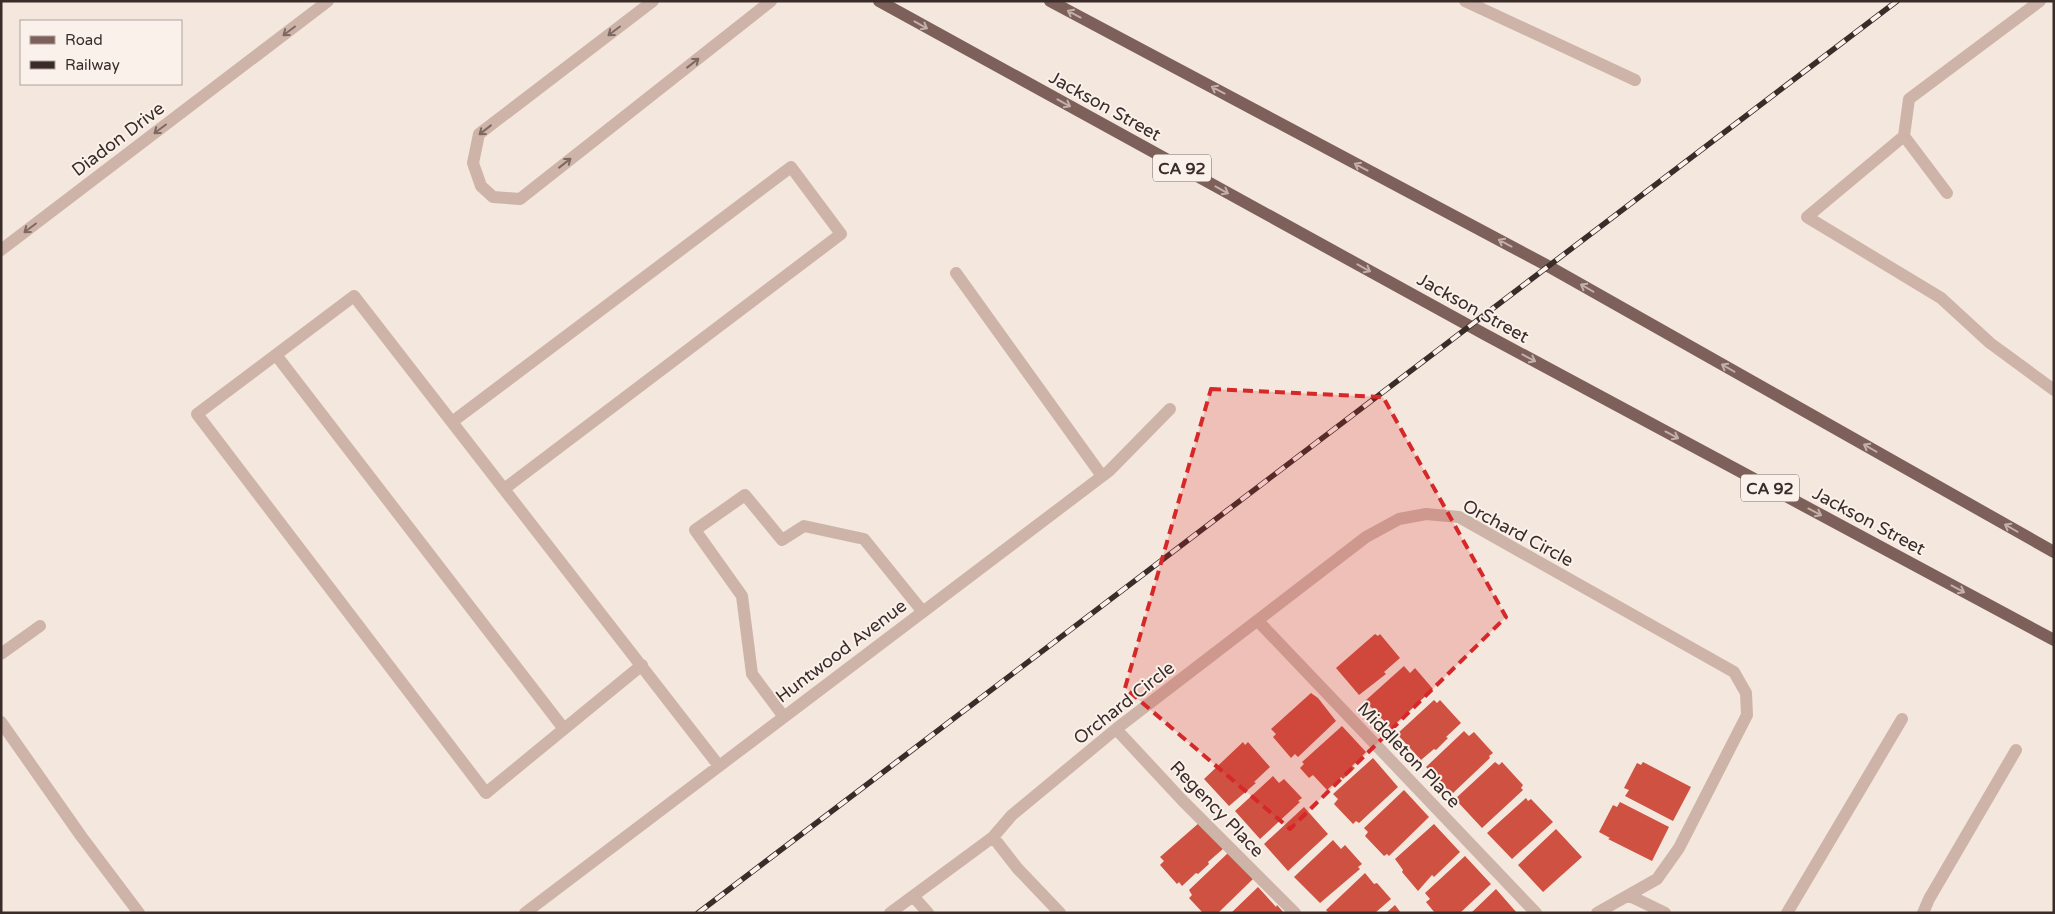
<svg xmlns="http://www.w3.org/2000/svg" width="2055" height="914" font-family="'Varela Round',sans-serif">
<style>
.building{fill:#cf5141}
.lines{fill:none;stroke-linecap:round;stroke-linejoin:round}
.minor{stroke:#ceb4a8;stroke-width:12}
.major{stroke:#7d6059;stroke-width:12}
.rail-casing{stroke:#3a2c29;stroke-width:5.5}
.rail{stroke:#fbf1eb;stroke-width:4;stroke-dasharray:11;stroke-linecap:butt}
.oneway{stroke:#c2b0a9}
.oneway2{stroke:#7d6962}
.marked{fill:#d62828;fill-opacity:0.2;stroke:#d62828;stroke-width:4;stroke-dasharray:10 6;stroke-linejoin:round}
.labels{text-anchor:middle;stroke-width:4;stroke-linejoin:round;paint-order:stroke}
.shield{fill:#fbf1eb;stroke:#746763;stroke-width:1}
.shield-label{font-size:16px;font-weight:bold;fill:#3a2c29}
.street-label{font-size:18px;fill:#3a2c29;stroke:#fbf1eb}
</style>
<rect width="100%" height="100%" fill="#f4e7dd"/>
<path class="building" d="M1375,634L1378,636L1380,634L1400,658L1384,672L1386,674L1359,695L1336,668Z
M1404,666L1410,673L1415,668L1433,689L1391,728L1365,701Z
M1311,693L1318,698L1336,721L1298,757L1295,754L1291,758L1273,737L1276,734L1271,729Z
M1434,700L1437,703L1440,700L1461,723L1446,737L1448,738L1436,750L1434,749L1421,760L1397,734Z
M1342,726L1366,752L1352,766L1355,768L1343,779L1341,777L1327,790L1313,775L1309,778L1300,768L1304,764L1302,762Z
M1464,731L1469,736L1474,732L1493,753L1489,756L1490,758L1452,794L1426,767Z
M1243,742L1245,745L1248,742L1270,767L1254,782L1256,783L1229,806L1204,779Z
M1373,758L1398,787L1359,823L1356,821L1353,824L1334,804L1338,799L1333,794Z
M1495,762L1499,765L1502,762L1523,785L1521,788L1523,790L1482,828L1455,799Z
M1643,762L1691,787L1673,821L1625,796L1629,790L1624,788L1637,763L1641,765Z
M1273,776L1279,783L1284,779L1302,798L1298,801L1300,802L1260,839L1235,811Z
M1404,790L1429,817L1389,856L1387,854L1384,856L1365,836L1368,832L1364,828Z
M1526,798L1528,801L1531,799L1553,822L1512,859L1487,833Z
M1620,802L1669,827L1652,861L1608,839L1610,838L1599,832L1613,805L1617,807Z
M1304,807L1328,834L1288,871L1264,844Z
M1199,823L1224,848L1208,862L1209,864L1198,874L1196,873L1182,886L1179,882L1177,884L1160,865L1164,861L1160,857Z
M1434,824L1460,852L1434,877L1432,875L1418,891L1402,872L1403,870L1395,859Z
M1556,829L1582,857L1543,892L1518,865Z
M1333,840L1341,849L1345,845L1362,864L1358,867L1360,869L1320,903L1294,877Z
M1228,853L1253,879L1218,913H1203L1189,898L1192,895L1189,890Z
M1465,856L1491,884L1460,913H1435L1426,902L1430,899L1425,893Z
M1365,873L1374,884L1377,883L1391,899L1375,913H1329L1326,910Z
M1258,887L1276,907L1277,905L1284,913H1231Z
M1496,889L1517,913H1471Z
M1395,905L1401,913H1386Z"/>
<g class="lines">
<path class="minor" d="M653,1L479,134L473,163L481,186L493,197L520,199L771,1
M1465,1L1635,80
M1904,136L1909,99L2040,1
M1947,193L1904,136L1807,217L1941,298L1990,343L2054,390
M1,250L328,1
M956,273L1102,476
M276,355L564,729
M452,422L791,167L841,234L504,489
M1258,621L1536,913
M1,654L40,626
M642,665L486,793L197,414L354,296L719,766
M784,717L752,674L742,596L695,530L745,495L782,540L804,526L864,539L923,612
M1,722L81,836L139,913
M1116,729L1182,800L1295,913
M993,837L1018,869L1060,913
M913,896L928,913
M1630,896L1665,913
M525,913L1109,471L1170,409
M890,913L993,837L1012,815L1116,729L1366,537L1399,519L1426,514L1459,517L1734,672L1746,693L1747,715L1679,848L1657,879L1597,913
M1787,913L1902,719
M1923,913L1929,899L2016,750"/>
<path class="major" d="M879,1L1486,335L2054,640
M1050,1L1548,266L2054,552"/>
<g class="rail-casing">
<path id="rail" d="M698,913L1897,1"/>
</g>
<use href="#rail" class="rail"/>
</g>
<defs><path id="oneway-shaft" d="M-6 0H5M1.5-3L5.5 0L1.5 3" fill="none" stroke-width="1.6" stroke-linecap="round" stroke-linejoin="round" transform="scale(1.25)"/></defs>
<g class="oneway">
<use href="#oneway-shaft" transform="translate(1074 14) rotate(-152)"/>
<use href="#oneway-shaft" transform="translate(921 25) rotate(29)"/>
<use href="#oneway-shaft" transform="translate(1218 90) rotate(-152)"/>
<use href="#oneway-shaft" transform="translate(1064 103) rotate(29)"/>
<use href="#oneway-shaft" transform="translate(1361 167) rotate(-152)"/>
<use href="#oneway-shaft" transform="translate(1222 190) rotate(29)"/>
<use href="#oneway-shaft" transform="translate(1505 243) rotate(-152)"/>
<use href="#oneway-shaft" transform="translate(1364 268) rotate(29)"/>
<use href="#oneway-shaft" transform="translate(1587 288) rotate(-150)"/>
<use href="#oneway-shaft" transform="translate(1529 358) rotate(28)"/>
<use href="#oneway-shaft" transform="translate(1728 368) rotate(-150)"/>
<use href="#oneway-shaft" transform="translate(1672 435) rotate(28)"/>
<use href="#oneway-shaft" transform="translate(1870 448) rotate(-150)"/>
<use href="#oneway-shaft" transform="translate(1815 512) rotate(28)"/>
<use href="#oneway-shaft" transform="translate(2011 528) rotate(-150)"/>
<use href="#oneway-shaft" transform="translate(1958 589) rotate(28)"/>
</g>
<g class="oneway2">
<use href="#oneway-shaft" transform="translate(289 31) rotate(143)"/>
<use href="#oneway-shaft" transform="translate(614 31) rotate(143)"/>
<use href="#oneway-shaft" transform="translate(693 63) rotate(-38)"/>
<use href="#oneway-shaft" transform="translate(160 129) rotate(143)"/>
<use href="#oneway-shaft" transform="translate(485 130) rotate(142)"/>
<use href="#oneway-shaft" transform="translate(565 163) rotate(-38)"/>
<use href="#oneway-shaft" transform="translate(30 228) rotate(143)"/>
</g>
<path class="marked" d="M1211,389L1383,397L1506,617L1290,829L1125,688Z"/>
<g class="labels">
<g class="shield">
<rect x="1153" y="154.5" width="58" height="27" rx="4"/>
<rect x="1741" y="474.5" width="58" height="27" rx="4"/>
</g>
<g class="shield-label">
<text x="1182" y="174">CA 92</text>
<text x="1770" y="494">CA 92</text>
</g>
<g class="street-label">
<text transform="translate(1105 106) rotate(29)" y="6">Jackson Street</text>
<text transform="translate(118 139) rotate(-37)" y="6">Diadon Drive</text>
<text transform="translate(1473 308) rotate(29)" y="6">Jackson Street</text>
<text transform="translate(1869 521) rotate(28)" y="6">Jackson Street</text>
<text transform="translate(1518 533) rotate(28)" y="6">Orchard Circle</text>
<text transform="translate(841 651) rotate(-37)" y="6">Huntwood Avenue</text>
<text transform="translate(1124 703) rotate(-38)" y="6">Orchard Circle</text>
<text transform="translate(1409 755) rotate(46)" y="6">Middleton Place</text>
<text transform="translate(1217 809) rotate(46)" y="6">Regency Place</text>
</g>
</g>
<rect width="2055" height="914" fill="none" stroke="#3a2c29" stroke-width="5"/>
<rect x="20" y="20" width="162" height="65" fill="#fbf1eb" stroke="#aea29d"/>
<rect x="30" y="36" width="25" height="8" fill="#7d6059" stroke="#aea29d"/>
<text x="65" y="45" font-size="15" fill="#3a2c29">Road</text>
<rect x="30" y="61" width="25" height="8" fill="#3a2c29" stroke="#aea29d"/>
<text x="65" y="70" font-size="15" fill="#3a2c29">Railway</text>
</svg>
